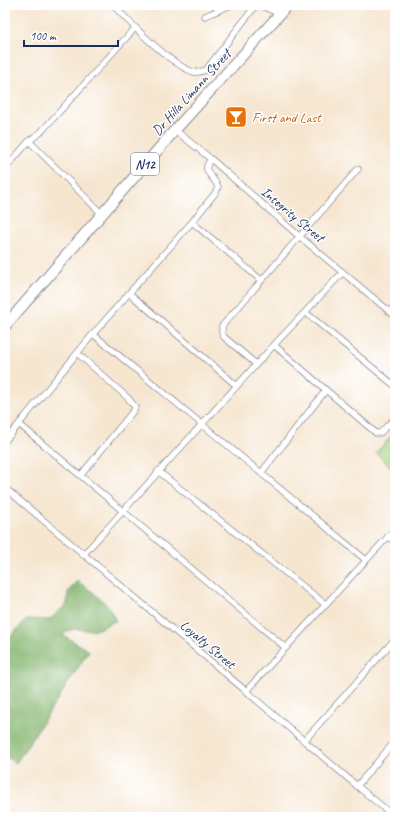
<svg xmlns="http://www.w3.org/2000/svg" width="400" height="822" font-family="Caveat,sans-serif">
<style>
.green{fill:#a8d582;stroke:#628270}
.forest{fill:#86b670;stroke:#507267}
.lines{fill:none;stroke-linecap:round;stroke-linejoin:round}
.street-casing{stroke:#888a97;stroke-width:7}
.highway-casing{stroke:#888a97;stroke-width:12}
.street{stroke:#fff;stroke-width:5.5}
.highway{stroke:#fff;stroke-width:10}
.labels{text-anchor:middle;stroke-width:3;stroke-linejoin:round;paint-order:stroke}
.shield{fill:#fff;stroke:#5f6d8e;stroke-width:1}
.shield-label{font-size:13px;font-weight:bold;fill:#1b2f5e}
.street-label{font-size:14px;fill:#1b2f5e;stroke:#fff}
.food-label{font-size:14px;fill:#c56008;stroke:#fff;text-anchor:start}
</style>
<rect width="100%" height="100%" fill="#fff"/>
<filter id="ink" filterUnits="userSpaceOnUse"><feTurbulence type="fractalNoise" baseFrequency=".025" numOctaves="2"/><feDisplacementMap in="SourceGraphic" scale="8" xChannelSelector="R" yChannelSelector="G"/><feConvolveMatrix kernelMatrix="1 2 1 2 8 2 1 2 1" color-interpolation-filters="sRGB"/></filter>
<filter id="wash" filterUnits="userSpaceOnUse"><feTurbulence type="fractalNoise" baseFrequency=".012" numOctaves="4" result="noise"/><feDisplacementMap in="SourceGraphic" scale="16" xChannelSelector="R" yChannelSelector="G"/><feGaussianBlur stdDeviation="0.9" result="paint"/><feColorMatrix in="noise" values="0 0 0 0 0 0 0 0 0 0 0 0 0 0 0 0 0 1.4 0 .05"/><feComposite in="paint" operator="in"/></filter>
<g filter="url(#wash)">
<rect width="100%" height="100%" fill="#f6e6d0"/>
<path class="green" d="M395,432V471L376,453Z"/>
<path class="forest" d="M77,581L94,593L108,606L116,621C109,623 100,630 92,630C81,631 72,625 63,635L89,651L16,763L5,756V642L27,619L49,620L67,604L68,592Z"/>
</g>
<g filter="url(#ink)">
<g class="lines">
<g class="street-casing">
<path id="street" d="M113,5C129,22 173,67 194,72C199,73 202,71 206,70L256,5
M260,5L280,14
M205,16L231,5
M175,130L211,159L299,236L395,316
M29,141L102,214
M5,169L29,141L41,132L135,28
M192,222L261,280
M129,293L237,386
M305,312L395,386
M93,334L366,560
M77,353L128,398L135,407L134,410L81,475
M256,364L224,337L222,333V326L358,169
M326,390L376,433H380L395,418
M19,424L286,648
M5,441L93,334L192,222L216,192L218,187C213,174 200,172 211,159
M158,471L325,604
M261,473L326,390L274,345
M5,488L246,691L357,786L395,817
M388,536L395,543
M83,555L274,345L343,272
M246,691L395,529
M304,741L395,639
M357,786L395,741"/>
</g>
<g class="highway-casing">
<path id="highway" d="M5,326L175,130L288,5"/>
</g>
<use href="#street" class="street"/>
<use href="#highway" class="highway"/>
</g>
</g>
<defs>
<g id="bar-square" transform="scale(1.15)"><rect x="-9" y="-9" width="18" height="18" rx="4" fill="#e8710a" stroke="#fff"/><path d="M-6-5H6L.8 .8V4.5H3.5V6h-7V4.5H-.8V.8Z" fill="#fff"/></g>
</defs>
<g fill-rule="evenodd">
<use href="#bar-square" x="236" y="117"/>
</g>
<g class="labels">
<rect class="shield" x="131" y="153" width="28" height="22" rx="3"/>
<g class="shield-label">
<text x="145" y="169">N12</text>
</g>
<g class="street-label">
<text transform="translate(191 92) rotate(-48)" y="5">Dr Hilla Limann Street</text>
<text transform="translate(293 214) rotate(40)" y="5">Integrity Street</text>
<text transform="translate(208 644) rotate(40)" y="5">Loyalty Street</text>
</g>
<g class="food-label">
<text x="252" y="122">First and Last</text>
</g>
</g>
<rect width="400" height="822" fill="none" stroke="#fff" stroke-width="20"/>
<path d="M24 40v6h94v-6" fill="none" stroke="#1b2f5e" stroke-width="2"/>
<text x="30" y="40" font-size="12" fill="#1b2f5e" stroke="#ffffff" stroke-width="3" paint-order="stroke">100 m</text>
</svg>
